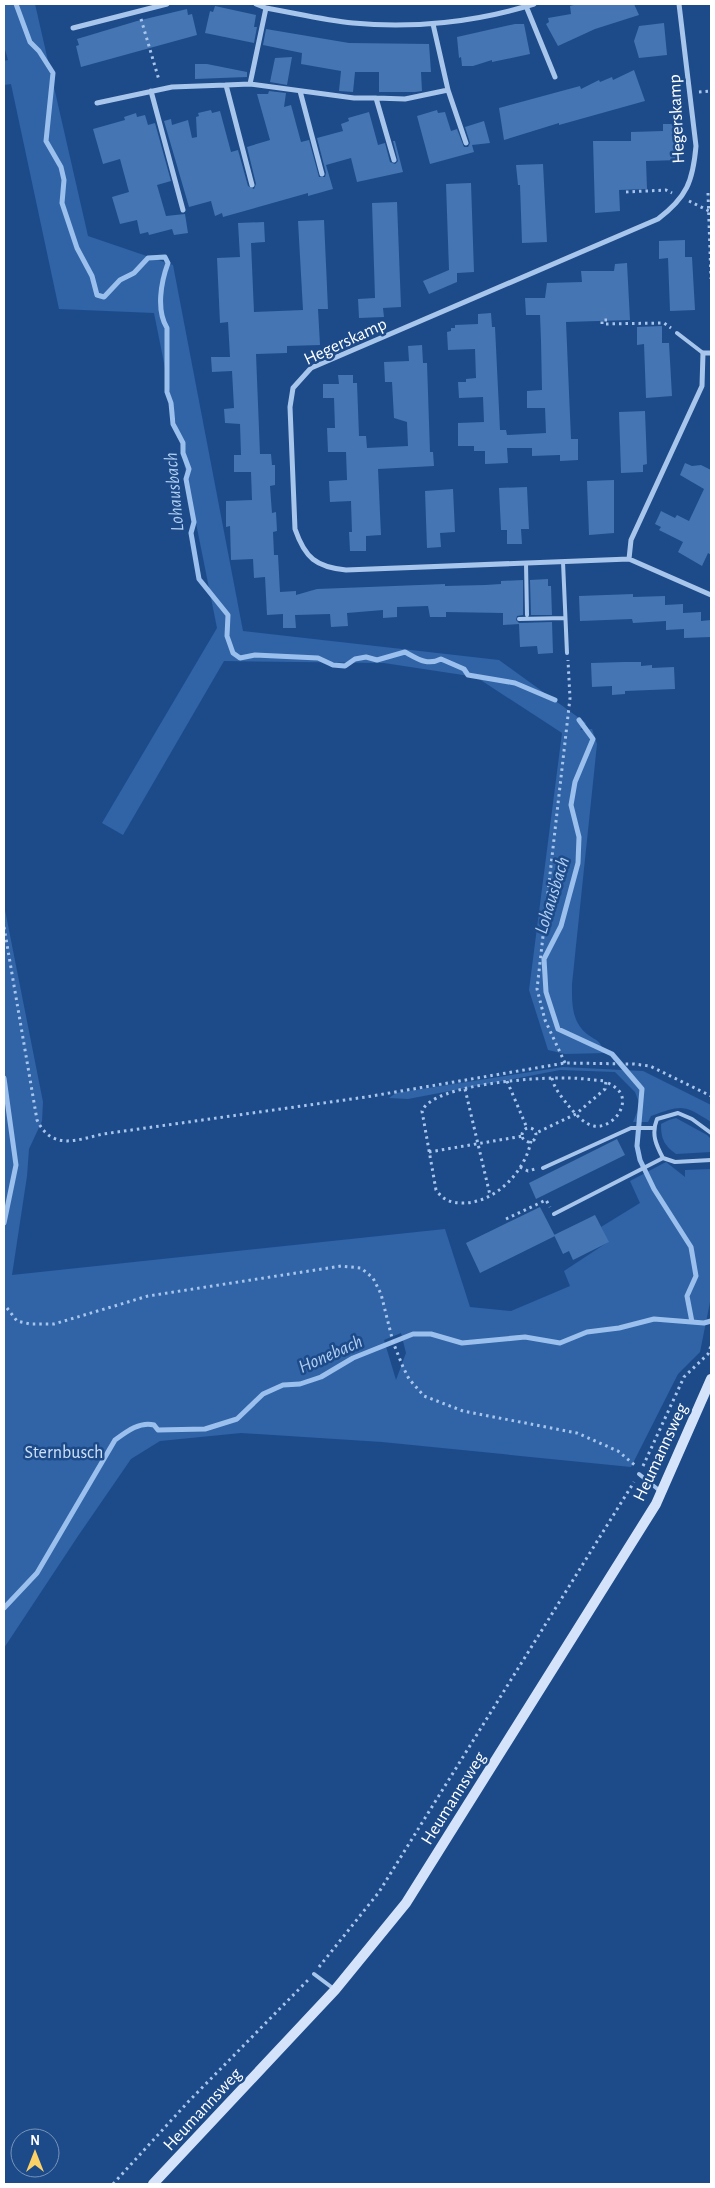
<svg xmlns="http://www.w3.org/2000/svg" width="715" height="2188" font-family="'Alegreya Sans',sans-serif">
<style>
.green{fill:#3064a7;fill-rule:evenodd}
.lines{fill:none;stroke-linecap:round;stroke-linejoin:round}
.stream{stroke:#9bc0ee;stroke-width:5}
.building{fill:#4575b2}
.path{stroke:#a8c6ec;stroke-width:3;stroke-dasharray:2.5 4;stroke-linecap:butt}
.lane{stroke:#a8c6ec;stroke-width:4}
.street{stroke:#a8c6ec;stroke-width:5}
.secondary{stroke:#d4e3f9;stroke-width:10}
.labels{text-anchor:middle;stroke-width:5;stroke-linejoin:round;paint-order:stroke}
.street-label{font-size:18px;fill:#fff;stroke:#1d4b8a}
.park-label{font-size:18px;fill:#cde0f9;stroke:#1d4b8a}
.water-label{font-size:19px;font-style:italic;fill:#b3d0f3;stroke:#1d4b8a}
</style>
<rect width="100%" height="100%" fill="#1d4b8a"/>
<path class="green" d="M4,4H35L88,236L173,265L243,631L499,660L586,723L580,730L592,729L597,744L572,984C572,1002 571,1021 587,1034C599,1043 598,1038 605,1053L565,1054L548,1050L529,990L562,733L476,677L384,663L224,661L123,835L102,823L217,628L154,313L59,309L11,84L4,85V61L8,60L4,46Z
M4,905L43,1102L42,1121L29,1149L27,1176L12,1275L445,1229L470,1307L511,1311L570,1286L564,1271L608,1242L601,1227L640,1203L630,1181L666,1162L685,1177V1170L711,1169V1297L700,1352L678,1374L631,1467L382,1442L241,1433L160,1441L131,1459L78,1536L4,1648ZM401,1333L406,1353L396,1380L384,1340Z
M563,1067L643,1071L711,1105V1122C683,1104 682,1105 651,1116L648,1122H633L640,1105L635,1092L615,1072L560,1070L408,1099L389,1098L396,1093Z
M676,1118L707,1135L711,1139V1152L676,1154C664,1145 661,1139 661,1124L669,1120Z"/>
<g class="lines">
<path class="stream" d="M16,4L30,42L39,51L53,73L46,141L61,167L64,180L62,203L77,248L92,276L97,295L104,297L120,280L134,273L148,258L165,257L168,263C161,282 156,310 167,328V392L171,403L173,424L183,443V453L189,469L186,479L194,522L191,533L199,579L228,615L227,636L233,653L240,658L255,655L318,658L333,665L345,666L355,659L366,657L377,660L405,652C418,659 427,666 441,659L464,669L468,675L515,683L555,700
M579,720L593,739L575,782L571,805L579,837L578,863L561,926L544,959L546,992L558,1029L612,1054L642,1089L637,1146L640,1160L654,1189L691,1247L696,1276L687,1296L692,1322
M4,1078L16,1165L4,1223
M4,1608L37,1573L115,1440C126,1432 140,1421 154,1425L158,1430L205,1429L237,1419L263,1394L283,1385L300,1384L321,1377L353,1358L413,1334H431L462,1343L525,1337L560,1343L587,1332L619,1328L654,1319L704,1323L711,1321"/>
</g>
<path class="building" d="M577,4H634L639,15L595,29L558,46L546,24L549,22L548,18L571,14L570,6Z
M215,6L256,15L254,27H257L254,43L205,33L210,11L213,12Z
M187,9L188,15L192,14L197,35L81,67L76,46L79,45L77,39L137,21Z
M664,23L667,55L639,58L634,41L639,26Z
M515,24H524L530,54L492,62V60L473,66H462L461,57L459,58L457,37Z
M266,29L349,43L429,44L431,72H421L422,91L415,92H379V72H355L353,92L339,91L341,71L301,64L302,53L263,45Z
M292,57L287,85L270,82L275,58Z
M195,64H207L247,72V77L195,79Z
M634,70L645,101L559,125V123L504,140L499,108L580,86L581,89L599,80L600,82L612,77L613,80Z
M269,91L286,93L284,107L291,105L301,142L309,140L319,177H325L326,173L317,138L343,131L341,124L349,121L348,118L369,112L378,145L385,143L390,162L395,164L398,161L393,141H395L403,172L357,182L351,158L326,165L333,189L308,196V193L223,217L222,213L215,216L211,201L189,207L164,121L171,119L172,125L188,120L192,138L197,137L196,117L199,116L198,113L211,110L212,113L220,111L231,152L238,150L248,186L254,189L256,184L247,147L270,140L257,94H268Z
M437,110L438,113L445,112L451,131L457,129L464,147H468L470,143L465,127L484,121L490,143L472,145L474,152L430,164L417,116Z
M136,113L137,117L145,115L148,125L155,123L171,181L157,185L166,216L185,214L188,233L174,235L172,229L149,235L148,232L140,234L137,220L120,224L112,197L129,192L120,159L103,164L93,129L125,120L124,117Z
M663,124H677L679,160L646,161L647,189L619,190L620,211L595,213L593,141H631V132L663,131Z
M543,164L547,242L522,243L520,185H518L516,165Z
M471,183L474,272L457,273V282L429,294L423,281L449,270L446,184Z
M397,202L401,307L383,308L384,317L359,318L358,299L375,298L372,203Z
M324,220L328,309H318L320,345L287,346V353L256,354L260,454H271L272,465H275V485L270,486L271,500L272,513L276,512L277,531L273,532L274,555H278L280,592L296,591V595L317,589L445,584V586L485,585L501,584V581L523,580V615L517,616L516,620L519,623L552,622L553,653L538,654L537,646L520,647L519,624L503,625V613L446,612V617H430L428,606L397,607V617L383,618V610L347,613L348,626L331,627L330,614L295,615L296,628H283V614L267,615L265,577L254,578L253,559L231,560L230,526L226,527V501L252,500L251,472H234V455H241L240,424L225,423L224,409L234,408L232,371L212,372L211,357H230L228,322L220,323L217,258L240,257L238,223L264,222L265,242L251,243L254,312L303,310L298,221Z
M685,240V257H692L695,310L670,311L668,258L659,259V241Z
M627,263L630,320L566,322L571,439H578V460L560,461V455L532,456V448H507L508,463L485,464V451H474V446H458V423L484,422L483,397L459,398L458,382H466V379L476,378L475,349L448,350L447,332L451,331V328H455V325L478,324V314L491,313L492,327H495L500,430H506L507,435L546,433L545,408H527V391L542,390L541,341L540,315H526L525,298H545L547,283L582,282L581,271H614L615,264Z
M662,326V343H669L672,396L646,398L644,344L637,345V327Z
M422,345L423,363H427L430,452H433L434,466L378,469L381,535L366,536V551H350L349,532H352L351,501L330,502L329,481L347,480L346,452H328L327,428H335L334,398H323V384H339L338,375H353V383H357L359,436H366L367,448L408,446L407,422L394,418L392,382H385L384,362L409,361L408,346Z
M645,411L647,464L643,465V472L621,473L619,412Z
M685,463L692,466L701,465L711,470V555L708,553L702,566L678,552L683,542L659,530L661,527L655,524L661,511L675,518L677,515L689,521L704,489L680,475Z
M614,480V533L589,535L587,481Z
M527,487L529,529H521L522,544H507V530H501L499,488Z
M453,489L455,532L440,533L441,547L427,548L425,491Z
M548,579V586H551L552,615H531L530,580Z
M633,594V597L665,596V605L683,604V613L701,612V621L711,620V637L684,638V629L666,630V621L633,623L632,619L580,621L579,596Z
M624,662H641V666L652,665V668L674,667L675,689L625,691V694L612,695V686L592,687L591,663Z
M617,1139L625,1155L536,1199L529,1183Z
M540,1207L555,1236L480,1273L466,1243Z
M595,1215L609,1242L573,1260L569,1251L563,1254L554,1235Z"/>
<g class="lines">
<path class="path" d="M141,19L159,80
M699,92L711,91
M626,192L666,190L672,193
M708,193L711,279
M689,201L709,211
M607,320H602V324L664,323L671,328
M4,927L37,1120C52,1151 77,1140 103,1134L366,1097L565,1063L634,1064L650,1066L711,1096
M565,1063L545,1020L537,989L570,698L568,660
M552,1078C554,1088 561,1096 567,1104C574,1112 583,1124 594,1126C610,1129 628,1109 621,1094C618,1088 612,1085 606,1082
M507,1081L527,1128
M465,1089L490,1195
M522 1135a7 7 0 1 1 14 0a7 7 0 1 1-14 0Z
M531,1141C525,1172 495,1203 463,1203C451,1203 443,1200 436,1190L422,1111C433,1084 539,1077 567,1078C580,1078 593,1080 606,1081L605,1089L576,1114L536,1133
M429,1152L523,1136
M520,1167L528,1171L535,1169
M506,1219L546,1200L550,1207
M7,1308L17,1321L30,1324H54L148,1296L341,1266L361,1268L373,1278L381,1294L393,1342L403,1367L409,1379L424,1396L463,1411L577,1433L618,1451L637,1467
M643,1466L684,1377L708,1354L711,1346
M319,1967L379,1892L634,1482
M113,2184L188,2102L309,1979"/>
<path class="lane" d="M677,333L703,353
M563,562L567,653
M526,563L527,615
M519,619L565,618
M711,1133L692,1119L678,1113L657,1119C651,1134 656,1145 663,1158L675,1162L711,1160
M543,1168L631,1128H653
M554,1214L663,1158
M639,1474L660,1491
M314,1974L334,1989"/>
<path class="street" d="M256,4L266,8
M679,4L696,146C693,181 687,197 658,219L311,368L293,388L290,407L295,529C305,558 316,567 346,570L629,559L711,595
M526,6L555,77
M73,28L167,4
M250,84L266,8C295,13 324,20 353,23C412,29 477,22 534,4
M226,85L252,185
M448,90L466,143
M151,91L183,210
M300,91L322,174
M376,98L394,160
M97,103L172,87L226,85L250,84L354,98H376L405,99L448,90L433,24
M629,559L631,540L702,386L703,353H711"/>
<path class="secondary" d="M153,2184L335,1990L406,1903L656,1504L711,1379"/>
</g>
<g class="labels">
<g class="street-label">
<text transform="translate(676 119) rotate(-93)" y="6">Hegerskamp</text>
<text transform="translate(345 341) rotate(-25)" y="6">Hegerskamp</text>
<text transform="translate(660 1452) rotate(-65)" y="6">Heumannsweg</text>
<text transform="translate(453 1798) rotate(-58)" y="6">Heumannsweg</text>
<text transform="translate(202 2109) rotate(-47)" y="6">Heumannsweg</text>
</g>
<g class="park-label">
<text x="64" y="1458">Sternbusch</text>
</g>
<g class="water-label">
<text transform="translate(173 492) rotate(-95)" y="7">Lohausbach</text>
<text transform="translate(551 895) rotate(-73)" y="7">Lohausbach</text>
<text transform="translate(330 1353) rotate(-24)" y="7">Honebach</text>
</g>
</g>
<rect width="715" height="2188" fill="none" stroke="#ffffff" stroke-width="10"/>
<g transform="translate(35 2153)"><circle r="24" fill="#1d4b8a" stroke="#7793b9"/>
<path d="M0-4L9 19L0 12L-9 19Z" fill="#fcd266"/>
<text y="-8" font-size="14" font-weight="bold" text-anchor="middle" fill="#ffffff">N</text>
</g>
</svg>
